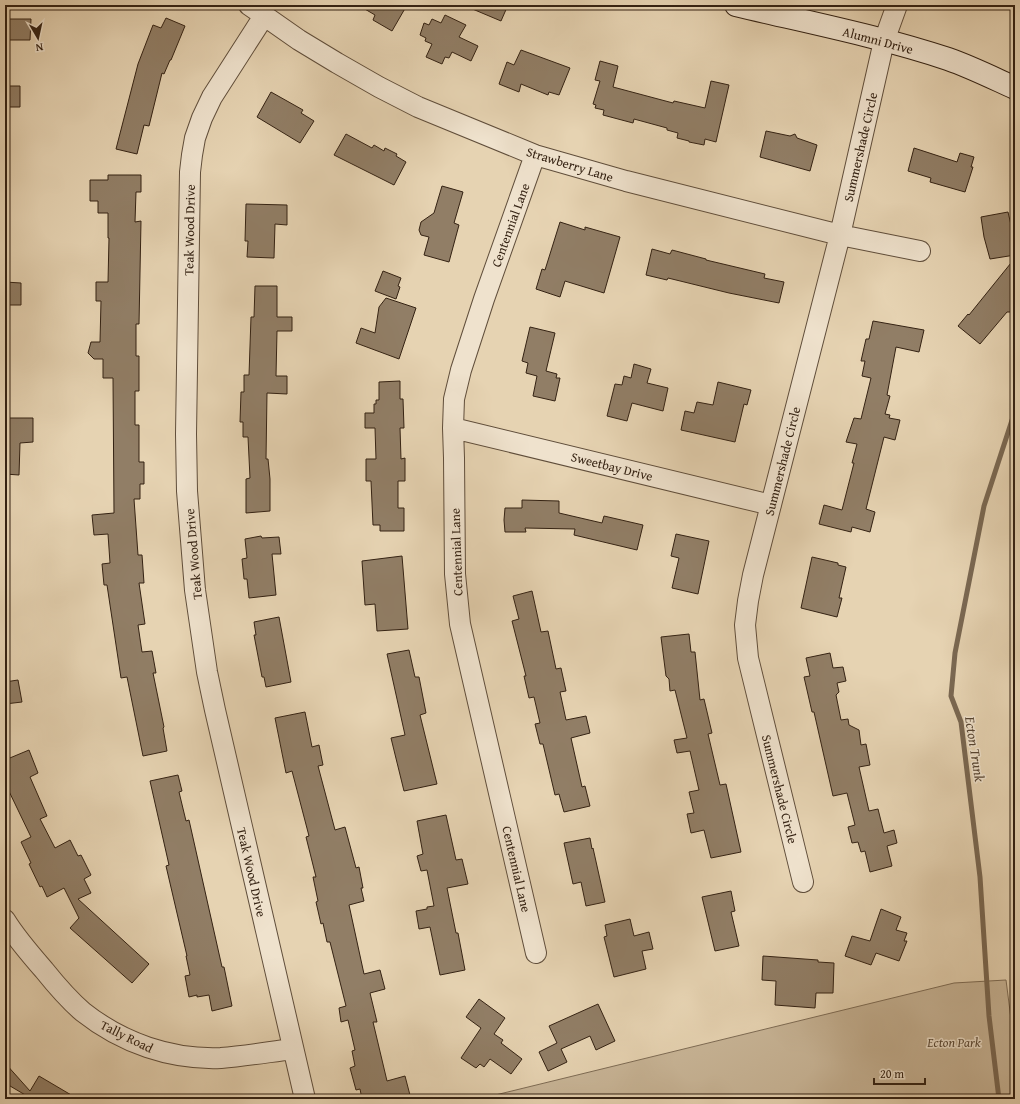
<svg xmlns="http://www.w3.org/2000/svg" width="1020" height="1104" font-family="'Gentium Book Plus',serif">
<style>
.green{fill:#c8b597;stroke:#7e6c55}
.lines{fill:none;stroke-linecap:round;stroke-linejoin:round}
.stream{stroke:#7a6852;stroke-width:5}
.building{fill:#917e66;stroke:#342213}
.minor-casing{stroke:#604e3b;stroke-width:22}
.secondary-casing{stroke:#342213;stroke-width:24}
.minor{stroke:#efe2cd;stroke-width:20}
.secondary{stroke:#efe2cd;stroke-width:22}
.labels{text-anchor:middle;stroke-width:3;stroke-linejoin:round;paint-order:stroke}
.street-label{font-size:13px;fill:#342213;stroke:#efe2cd}
.park-label{font-size:13px;font-style:italic;fill:#594734;stroke:#efe2cd}
.water-label{font-size:14px;font-style:italic;fill:#574532;stroke:#efe2cd}
</style>
<rect width="100%" height="100%" fill="#e6d3b2"/>
<filter id="stains"><feTurbulence type="fractalNoise" baseFrequency=".005" numOctaves="4"/><feColorMatrix values="0 0 0 0 .2 0 0 0 0 .09 0 0 0 0 .02 0 0 0 .5 -.17"/></filter>
<radialGradient id="worn" r=".72"><stop offset=".6" stop-color="#630" stop-opacity="0"/><stop offset="1" stop-color="#630" stop-opacity=".3"/></radialGradient>
<path class="green" d="M1006,980L1015,1050V1099H479L954,983Z"/>
<g class="lines">
<path class="stream" d="M999,1099L989,1016L980,877L961,722L951,696L955,653L984,506L1015,411"/>
</g>
<path class="building" d="M358,5H407L392,31L373,20L375,15Z
M463,5H508L501,21Z
M445,15L466,25L459,37L478,46L471,61L452,52L449,58L445,57L442,64L426,57L432,44L425,41L426,38L420,35L424,23L429,25L432,19L441,23Z
M166,18L185,26L171,60H170L164,74L162,73L149,126L144,125L137,154L116,149L138,64L153,25L161,28Z
M5,19H31L30,40H5Z
M521,50L570,68L559,95L549,92L548,95L521,84L519,92L499,84L507,62L514,65Z
M600,61L618,66L613,87L673,103L674,101L705,108L711,81L729,85L716,142L705,139L704,145L689,142V141L677,138L678,133L667,130V128L634,119L633,123L603,115L604,110L595,108L596,105L593,104L600,81L595,80Z
M5,86H20V107H5Z
M271,92L303,110L301,113L314,121L300,143L257,117Z
M766,131L790,136L795,134L797,138L817,145L810,171L760,157Z
M346,134L372,148L374,145L384,151L385,148L397,154L396,156L406,162L394,185L334,155Z
M914,148L957,162L960,153L974,157L971,167H973L965,192L930,182L931,178L908,171Z
M108,175H141V192H136L135,222L141,221L139,324H136V356H139V391H135V425H139V462H144V484H140V499H134L138,555H142L144,583H139L145,624L138,625L142,652L152,651L156,673H153L164,727L163,728L167,751L143,756L127,677L121,678L107,585H104L102,564L110,563L108,534L94,535L92,515L114,513L113,378H103V359H94L88,353L91,342H100L101,301H96V282H108L109,238H108V213H98V201H90V180H108Z
M442,186L463,192L454,223L459,225L449,262L424,255L429,237L421,235L419,230L421,222L434,213Z
M246,204L287,205V225L275,224L274,258L247,257L248,241H245Z
M1008,212L1011,225L1015,224V255L990,259L984,237L981,217Z
M560,222L585,230V227L620,237L604,293L565,281L560,297L536,289L542,269L545,270Z
M652,249L670,254L672,250L706,259V260L765,274L764,278L784,282L779,303L729,293L668,278L667,280L646,275Z
M1015,258V312H1007L980,344L958,326L968,314L969,315Z
M383,271L401,278L398,286L400,287L396,299L375,291Z
M5,282L21,283V305H5Z
M255,286H277V317H292V331H277L276,376H287V394L267,393L266,459H268L270,479V511L246,513V479L250,478L248,437H243V422H240L241,392H244V375H249L251,317H254Z
M386,298L416,308L399,359L356,343L361,328L375,333L379,307Z
M873,321L924,330L919,352L896,347L887,395L890,396L885,414L890,415L889,418L900,420L895,440L884,437L866,509L875,512L870,532L852,527L851,532L819,524L824,505L842,510L854,463H852L857,444L846,442L854,418L861,419L871,378L862,376L865,361H861L866,339H869Z
M530,327L555,333L546,371L557,374L556,378H560L555,401L533,396L537,376L526,373L528,363L522,361Z
M634,364L651,369L647,383L668,388L663,411L632,403L627,421L607,416L615,384L622,385L624,376L631,378Z
M400,381V399H403L404,428H400L401,459L405,458V481H398V508H404V531H380V525H373L371,481H366V459H376L375,428H365V413H374V404H376V400H379V382Z
M718,382L751,390L747,405L744,404L735,442L681,430L685,411L694,413L697,402L713,405Z
M5,418H33V442L20,443L19,475L5,474Z
M522,500L559,501V513L602,523L604,516L643,525L637,550L574,535L575,529L525,528L526,532H505L504,520L505,508H522Z
M676,534L709,541L698,594L672,588L679,558L671,556Z
M261,536L262,538L279,537L281,554H272L276,595L249,598L247,579H244L242,559L247,558L245,539Z
M402,556L408,629L377,631L375,604L365,605L362,561Z
M812,557L838,563V565L846,567L839,598H842L837,617L801,608Z
M532,591L541,632L548,631L556,669L561,668L566,691L560,692L566,720L586,716L590,733L571,738L582,787L585,786L590,806L564,812L559,794L555,795L543,744H540L535,724L540,723L534,697L529,698L524,676H526L512,621L519,619L513,596Z
M279,617L291,682L266,687L264,677H262L254,635H256L254,622Z
M689,634L691,652H695L700,700L704,699L712,733L708,734L720,785L726,784L741,852L711,858L704,830L691,833L687,814L694,813L689,792L699,790L690,751L677,753L674,740L687,738L675,690L670,691L669,679L666,676L661,637Z
M409,650L415,677H419L426,713L420,715L437,784L404,791L391,738L405,735L387,654Z
M830,653L833,668L843,667L846,681L837,683L839,692L836,695L841,720L848,719L849,725L859,730L861,745L866,744L870,765L859,767L869,811L878,809L884,833L894,830L897,843L887,846L892,866L870,872L865,851L861,852L858,842L852,843L848,827L855,825L847,793L833,796L814,712H812L804,677L810,676L806,658Z
M18,680L22,702L5,704V682Z
M305,712L312,747L319,745L323,765L318,766L335,830L345,827L356,868L359,867L363,888H361L364,901L349,905L364,974L380,970L385,989L370,993L377,1022H373L387,1081L405,1076L411,1099H362L360,1089L356,1090L350,1068L355,1066L352,1051L355,1050L348,1020L341,1022L339,1008L346,1006L330,942H327L323,923L321,924L316,902L318,901L313,877H316L306,837L309,836L292,771L286,773L275,718Z
M29,750L38,773L30,777L47,816L40,819L55,848L70,840L78,856L81,855L91,875L84,879L91,893L78,899L149,964L132,983L70,928L79,918L64,888L47,897L42,886L40,887L29,864L31,863L21,842L31,837L5,783V760Z
M178,775L182,791L179,792L186,821L189,820L222,967H224L232,1006L212,1011L209,995L197,997V995L189,997L185,976L190,975L186,956H187L166,866L169,865L150,781Z
M446,815L456,860L462,859L468,884L447,888L456,933H458L465,970L440,975L430,927L419,929L416,911L427,909V907L434,906L427,870L421,871L417,856L423,854L417,821Z
M590,838L592,849L593,848L605,902L586,906L581,882L573,884L564,843Z
M731,891L735,911L731,912L739,946L715,951L702,897Z
M881,909L901,917L896,930L907,933L904,941H907L899,961L876,953L871,965L845,956L852,936L870,941Z
M630,919L634,936L649,932L653,949L642,951L646,969L614,977L604,937L607,936L605,925Z
M763,956L818,960V962L834,963L833,993H816L815,1008L775,1005L776,981L762,980Z
M479,999L505,1018L494,1034L503,1040L501,1043L522,1059L511,1074L490,1059L484,1067L480,1064L476,1068L461,1058L481,1028L466,1017Z
M598,1004L615,1041L596,1050L590,1036L561,1049L567,1062L548,1071L539,1052L557,1043L549,1026Z
M5,1063L30,1091L39,1076L78,1099H25L27,1096L5,1083Z"/>
<g class="lines">
<g class="minor-casing">
<path id="minor" d="M249,5L299,40L337,63L379,87L418,107L535,155L626,181L840,235L920,251
M264,16L212,97L202,118L195,138L192,155L190,172L186,434L187,491L195,590L207,672L215,710L305,1099
M535,155L484,299L461,370L454,399L453,428L454,458L455,574L460,624L536,953
M453,428L771,505
M803,882L748,658L745,625L748,601L753,575L840,235L884,41L897,5
M5,920C16,938 30,954 44,970C56,985 69,1000 83,1012C122,1043 171,1060 221,1058C245,1056 269,1052 293,1049"/>
</g>
<g class="secondary-casing">
<path id="secondary" d="M736,5C806,22 879,36 948,59C971,67 993,78 1015,88"/>
</g>
<use href="#minor" class="minor"/>
<use href="#secondary" class="secondary"/>
</g>
<g class="labels">
<g class="street-label">
<text transform="translate(878 40) rotate(15)" y="5">Alumni Drive</text>
<text transform="translate(860 147) rotate(-77)" y="5">Summershade Circle</text>
<text transform="translate(570 164) rotate(17)" y="5">Strawberry Lane</text>
<text transform="translate(510 225) rotate(-70)" y="5">Centennial Lane</text>
<text transform="translate(189 230) rotate(-89)" y="5">Teak Wood Drive</text>
<text transform="translate(782 461) rotate(-76)" y="5">Summershade Circle</text>
<text transform="translate(612 466) rotate(14)" y="5">Sweetbay Drive</text>
<text transform="translate(456 552) rotate(-92)" y="5">Centennial Lane</text>
<text transform="translate(193 554) rotate(-95)" y="5">Teak Wood Drive</text>
<text transform="translate(780 789) rotate(76)" y="5">Summershade Circle</text>
<text transform="translate(517 869) rotate(77)" y="5">Centennial Lane</text>
<text transform="translate(252 872) rotate(77)" y="5">Teak Wood Drive</text>
<text transform="translate(127 1036) rotate(26)" y="5">Tally Road</text>
</g>
<g class="park-label">
<text x="954" y="1047">Ecton Park</text>
</g>
<g class="water-label">
<text transform="translate(975 749) rotate(81)" y="5">Ecton Trunk</text>
</g>
</g>
<rect width="1020" height="1104" fill="none" stroke="#e6d3b2" stroke-width="20"/>
<rect x="6" y="6" width="1008" height="1092" fill="none" stroke="#342213" stroke-width="2"/>
<rect x="10" y="10" width="1000" height="1084" fill="none" stroke="#342213"/>
<g transform="translate(38 38) rotate(171)" stroke="#efe2cd" stroke-width="3" paint-order="stroke">
<path d="M0-3L7 15L0 10L-7 15Z" fill="#342213"/>
<text y="-6" font-size="11" font-weight="bold" text-anchor="middle" fill="#342213">N</text>
</g>
<path d="M874 1078v6h51v-6" fill="none" stroke="#342213" stroke-width="2"/>
<text x="880" y="1078" font-size="12" fill="#342213" stroke="#efe2cd" stroke-width="3" paint-order="stroke">20 m</text>
<rect width="100%" height="100%" filter="url(#stains)"/>
<rect width="100%" height="100%" fill="url(#worn)"/>
</svg>
